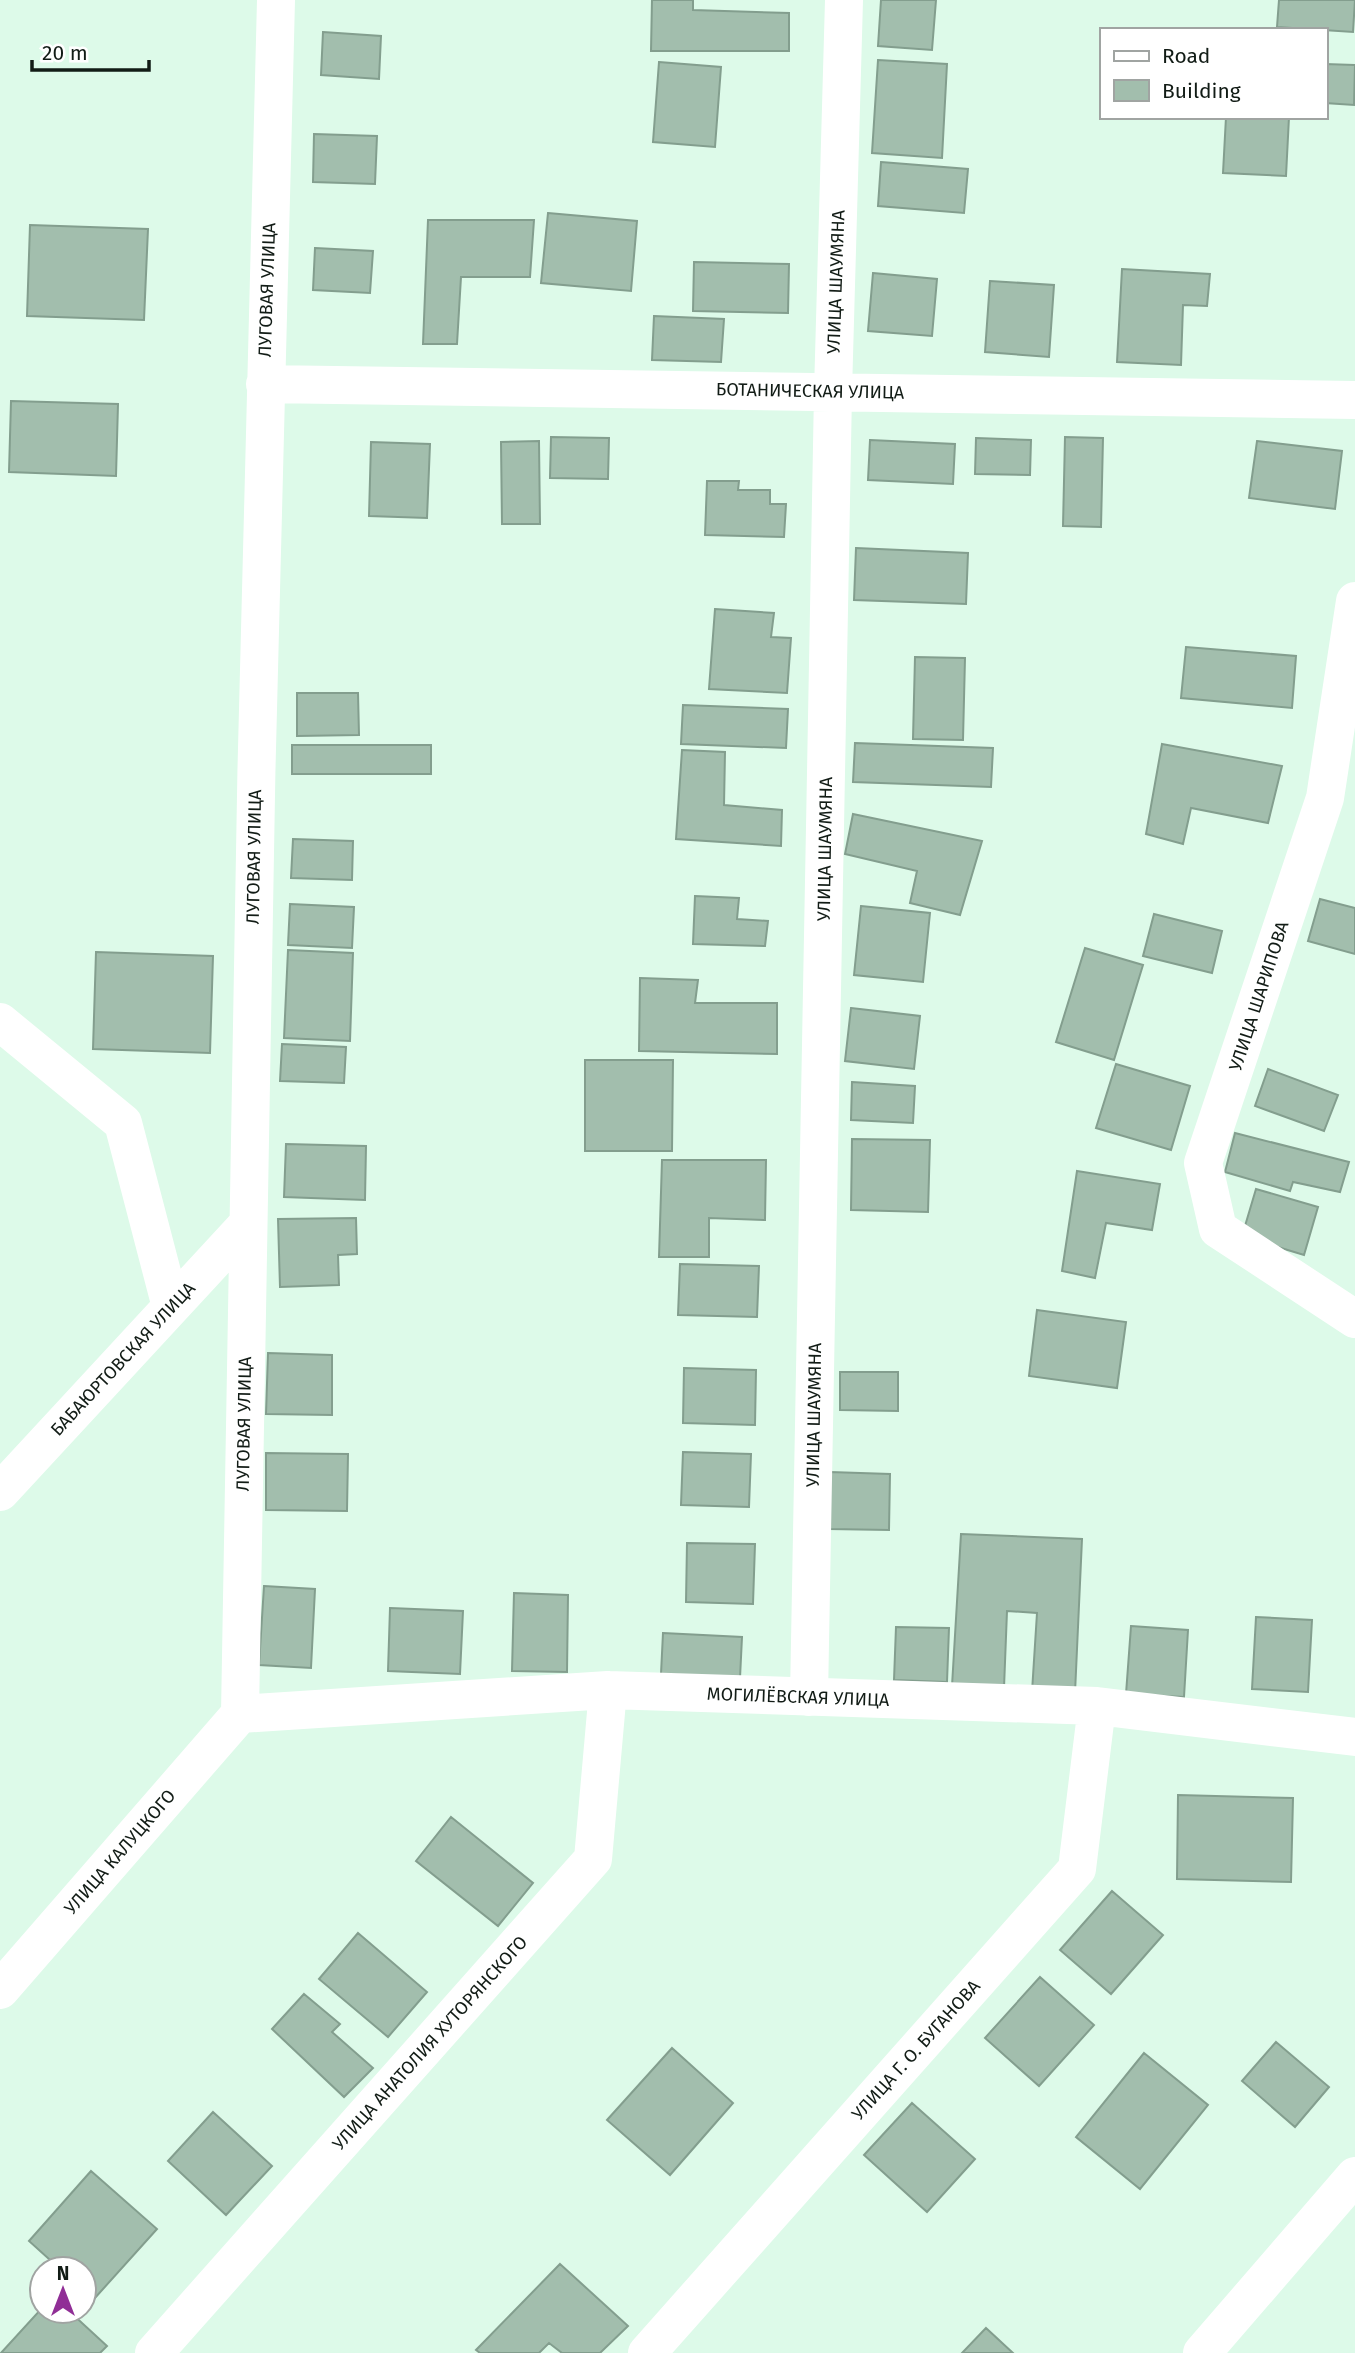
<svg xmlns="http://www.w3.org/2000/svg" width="1355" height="2353" font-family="'Fira Sans',sans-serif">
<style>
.building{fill:#a2bead;stroke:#839e8e;stroke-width:2}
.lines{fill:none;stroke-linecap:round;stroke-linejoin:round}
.minor{stroke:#fff;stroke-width:38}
.labels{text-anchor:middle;stroke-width:5;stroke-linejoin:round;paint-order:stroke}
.street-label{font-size:18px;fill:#121c16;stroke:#fff}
</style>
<rect width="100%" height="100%" fill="#ddfae9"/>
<path class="building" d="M652,0H693V10L789,13V51H651Z
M881,0H936L932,50L878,46Z
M1279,0H1355L1353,32L1277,27Z
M323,32L381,36L379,79L321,75Z
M878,60L947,64L942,158L872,153Z
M659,62L721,67L715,147L653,142Z
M1325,64L1355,65L1354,105L1325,103Z
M1226,117H1289L1286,176L1223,173Z
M314,134L377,136L375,184L313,182Z
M881,162L968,169L964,213L878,206Z
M548,213L637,221L631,291L541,283Z
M428,220H534L530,277H461L457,344H423Z
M30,225L148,229L144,320L27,316Z
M315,248L373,251L370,293L313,290Z
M694,262L789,264L788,313L693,311Z
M1122,269L1210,274L1207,306L1183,305L1181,365L1117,362Z
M873,273L937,279L932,336L868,331Z
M990,281L1054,285L1049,357L985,352Z
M654,316L724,319L721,362L652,360Z
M11,401L118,404L116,476L9,472Z
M551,437L609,438L608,479L550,478Z
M1065,437L1103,438L1101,527L1063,526Z
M976,438L1031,440L1030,475L975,474Z
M870,440L955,444L953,484L868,480Z
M539,441L540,524H502L501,442Z
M1257,441L1342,451L1335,509L1249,498Z
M371,442L430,444L427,518L369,516Z
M707,481H739L738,490H770V504H786L784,537L705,535Z
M856,548L968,553L966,604L854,600Z
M715,609L774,613L771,637L791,638L787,693L709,689Z
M1186,647L1296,656L1292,708L1181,698Z
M915,657L965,658L963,740L913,739Z
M297,693H358L359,735L297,736Z
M683,705L788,709L786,748L681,744Z
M855,743L993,748L991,787L853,782Z
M1162,744L1282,766L1268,823L1191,808L1183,844L1146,834Z
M292,745H431V774H292Z
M682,750L725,752L724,805L782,810L781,846L676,839Z
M853,814L982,841L960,915L910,903L917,871L845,854Z
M293,839L353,841L352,880L291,878Z
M695,896L739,898L737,919L768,921L765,946L693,944Z
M1320,899L1355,908V954L1308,941Z
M290,904L354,907L352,948L288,945Z
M861,906L930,913L923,982L854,975Z
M1154,914L1222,931L1212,973L1143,956Z
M1085,948L1143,965L1114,1060L1056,1042Z
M288,950L353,953L350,1041L284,1038Z
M96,952L213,956L210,1053L93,1049Z
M640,978L698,980L695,1003H777V1054L639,1051Z
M851,1008L920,1016L914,1069L845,1061Z
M282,1044L346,1047L344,1083L280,1081Z
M585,1060H673L672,1151H585Z
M1116,1064L1190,1086L1171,1150L1096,1128Z
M1268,1069L1338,1095L1324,1131L1255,1106Z
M852,1082L915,1086L913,1123L851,1120Z
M1235,1133L1349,1162L1340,1192L1293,1182L1290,1191L1225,1172Z
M852,1139L930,1140L928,1212L851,1210Z
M286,1144L366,1146L365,1200L284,1197Z
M662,1160H766L765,1220L709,1218V1257H659Z
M1077,1171L1160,1184L1152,1230L1106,1223L1095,1278L1062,1271Z
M1256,1189L1318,1207L1304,1255L1242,1236Z
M356,1218L357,1254L338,1255L339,1285L280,1287L278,1219Z
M680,1264L759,1266L757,1317L678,1315Z
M1037,1310L1126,1322L1117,1388L1029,1376Z
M268,1353L332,1355V1415L266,1414Z
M684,1368L756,1370L755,1425L683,1423Z
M840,1372H898V1411L840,1410Z
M683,1452L751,1454L749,1507L681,1505Z
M266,1453L348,1454L347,1511L266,1510Z
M830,1472L890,1474L889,1530L829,1529Z
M961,1534L1082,1539L1075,1693L1032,1692L1037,1613L1007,1611L1004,1688L952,1686Z
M687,1543L755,1544L753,1604L686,1602Z
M264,1586L315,1589L311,1668L259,1665Z
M514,1593L568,1595L567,1672L512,1671Z
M390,1608L463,1611L460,1674L388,1671Z
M1256,1617L1312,1620L1308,1692L1252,1689Z
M1131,1626L1188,1630L1184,1697L1126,1694Z
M896,1627L949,1628L947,1682L894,1680Z
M663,1633L742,1637L740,1678L661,1674Z
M1178,1795L1293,1798L1291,1882L1177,1879Z
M451,1817L533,1883L498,1926L416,1861Z
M1112,1891L1163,1935L1111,1994L1060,1950Z
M358,1933L427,1992L388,2037L319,1979Z
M1040,1977L1094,2025L1039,2086L985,2038Z
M304,1994L340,2024L332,2032L373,2068L344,2097L272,2029Z
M1276,2042L1329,2087L1295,2127L1242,2081Z
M672,2048L733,2103L670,2175L607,2120Z
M1144,2053L1208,2105L1140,2189L1076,2137Z
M912,2103L975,2159L927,2212L864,2155Z
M213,2112L272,2166L226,2215L168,2161Z
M91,2171L157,2229L94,2299L84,2290V2269H60L29,2241Z
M560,2264L628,2326L600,2353H562L549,2343L539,2353H480L476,2350Z
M42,2308V2311H69L107,2346L100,2353H1Z
M986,2328L1013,2353H962Z"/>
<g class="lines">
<path class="minor" d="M265,384L1355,400
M1355,601L1325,798L1203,1163L1218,1229L1355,1319
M0,1022L123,1123L171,1307
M0,1492L247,1225
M809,1697L833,392L844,0
M240,1714C248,1143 259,571 276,0
M240,1714L608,1690L1097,1706L1355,1737
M0,1990L240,1714
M154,2353L593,1859L608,1690
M647,2353L1077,1869L1097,1706
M1202,2353L1355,2176"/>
</g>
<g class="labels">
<g class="street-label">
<text transform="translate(836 282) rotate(-88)" y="6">УЛИЦА ШАУМЯНА</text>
<text transform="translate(267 290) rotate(-88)" y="6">ЛУГОВАЯ УЛИЦА</text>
<text transform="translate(810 391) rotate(1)" y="6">БОТАНИЧЕСКАЯ УЛИЦА</text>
<text transform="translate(825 849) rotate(-89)" y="6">УЛИЦА ШАУМЯНА</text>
<text transform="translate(254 857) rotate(-89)" y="6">ЛУГОВАЯ УЛИЦА</text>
<text transform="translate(1259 996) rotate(-72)" y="6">УЛИЦА ШАРИПОВА</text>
<text transform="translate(123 1359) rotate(-47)" y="6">БАБАЮРТОВСКАЯ УЛИЦА</text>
<text transform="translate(814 1415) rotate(-89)" y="6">УЛИЦА ШАУМЯНА</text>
<text transform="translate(244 1424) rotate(-89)" y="6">ЛУГОВАЯ УЛИЦА</text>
<text transform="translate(798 1697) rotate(2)" y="6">МОГИЛЁВСКАЯ УЛИЦА</text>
<text transform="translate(120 1852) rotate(-49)" y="6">УЛИЦА КАЛУЦКОГО</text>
<text transform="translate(430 2043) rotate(-48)" y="6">УЛИЦА АНАТОЛИЯ ХУТОРЯНСКОГО</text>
<text transform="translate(916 2050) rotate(-48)" y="6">УЛИЦА Г. О. БУГАНОВА</text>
</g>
</g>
<rect x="1100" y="28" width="228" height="91" fill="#ffffff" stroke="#a0a4a2" stroke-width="2"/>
<rect x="1114" y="51" width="35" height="10" fill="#ffffff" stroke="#a0a4a2" stroke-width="2"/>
<text x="1162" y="63" font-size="21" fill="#121c16">Road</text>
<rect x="1114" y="80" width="35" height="21" fill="#a2bead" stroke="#a0a4a2" stroke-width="2"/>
<text x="1162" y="98" font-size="21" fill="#121c16">Building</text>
<g transform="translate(63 2290)"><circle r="33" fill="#ffffff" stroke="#a0a4a2" stroke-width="2"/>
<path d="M0-5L12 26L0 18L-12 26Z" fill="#902e96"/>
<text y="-10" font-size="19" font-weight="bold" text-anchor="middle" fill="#121c16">N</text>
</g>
<path d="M32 60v10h117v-10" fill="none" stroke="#121c16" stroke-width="3.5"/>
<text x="42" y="60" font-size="21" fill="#121c16" stroke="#ffffff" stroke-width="5" paint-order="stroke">20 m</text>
</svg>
